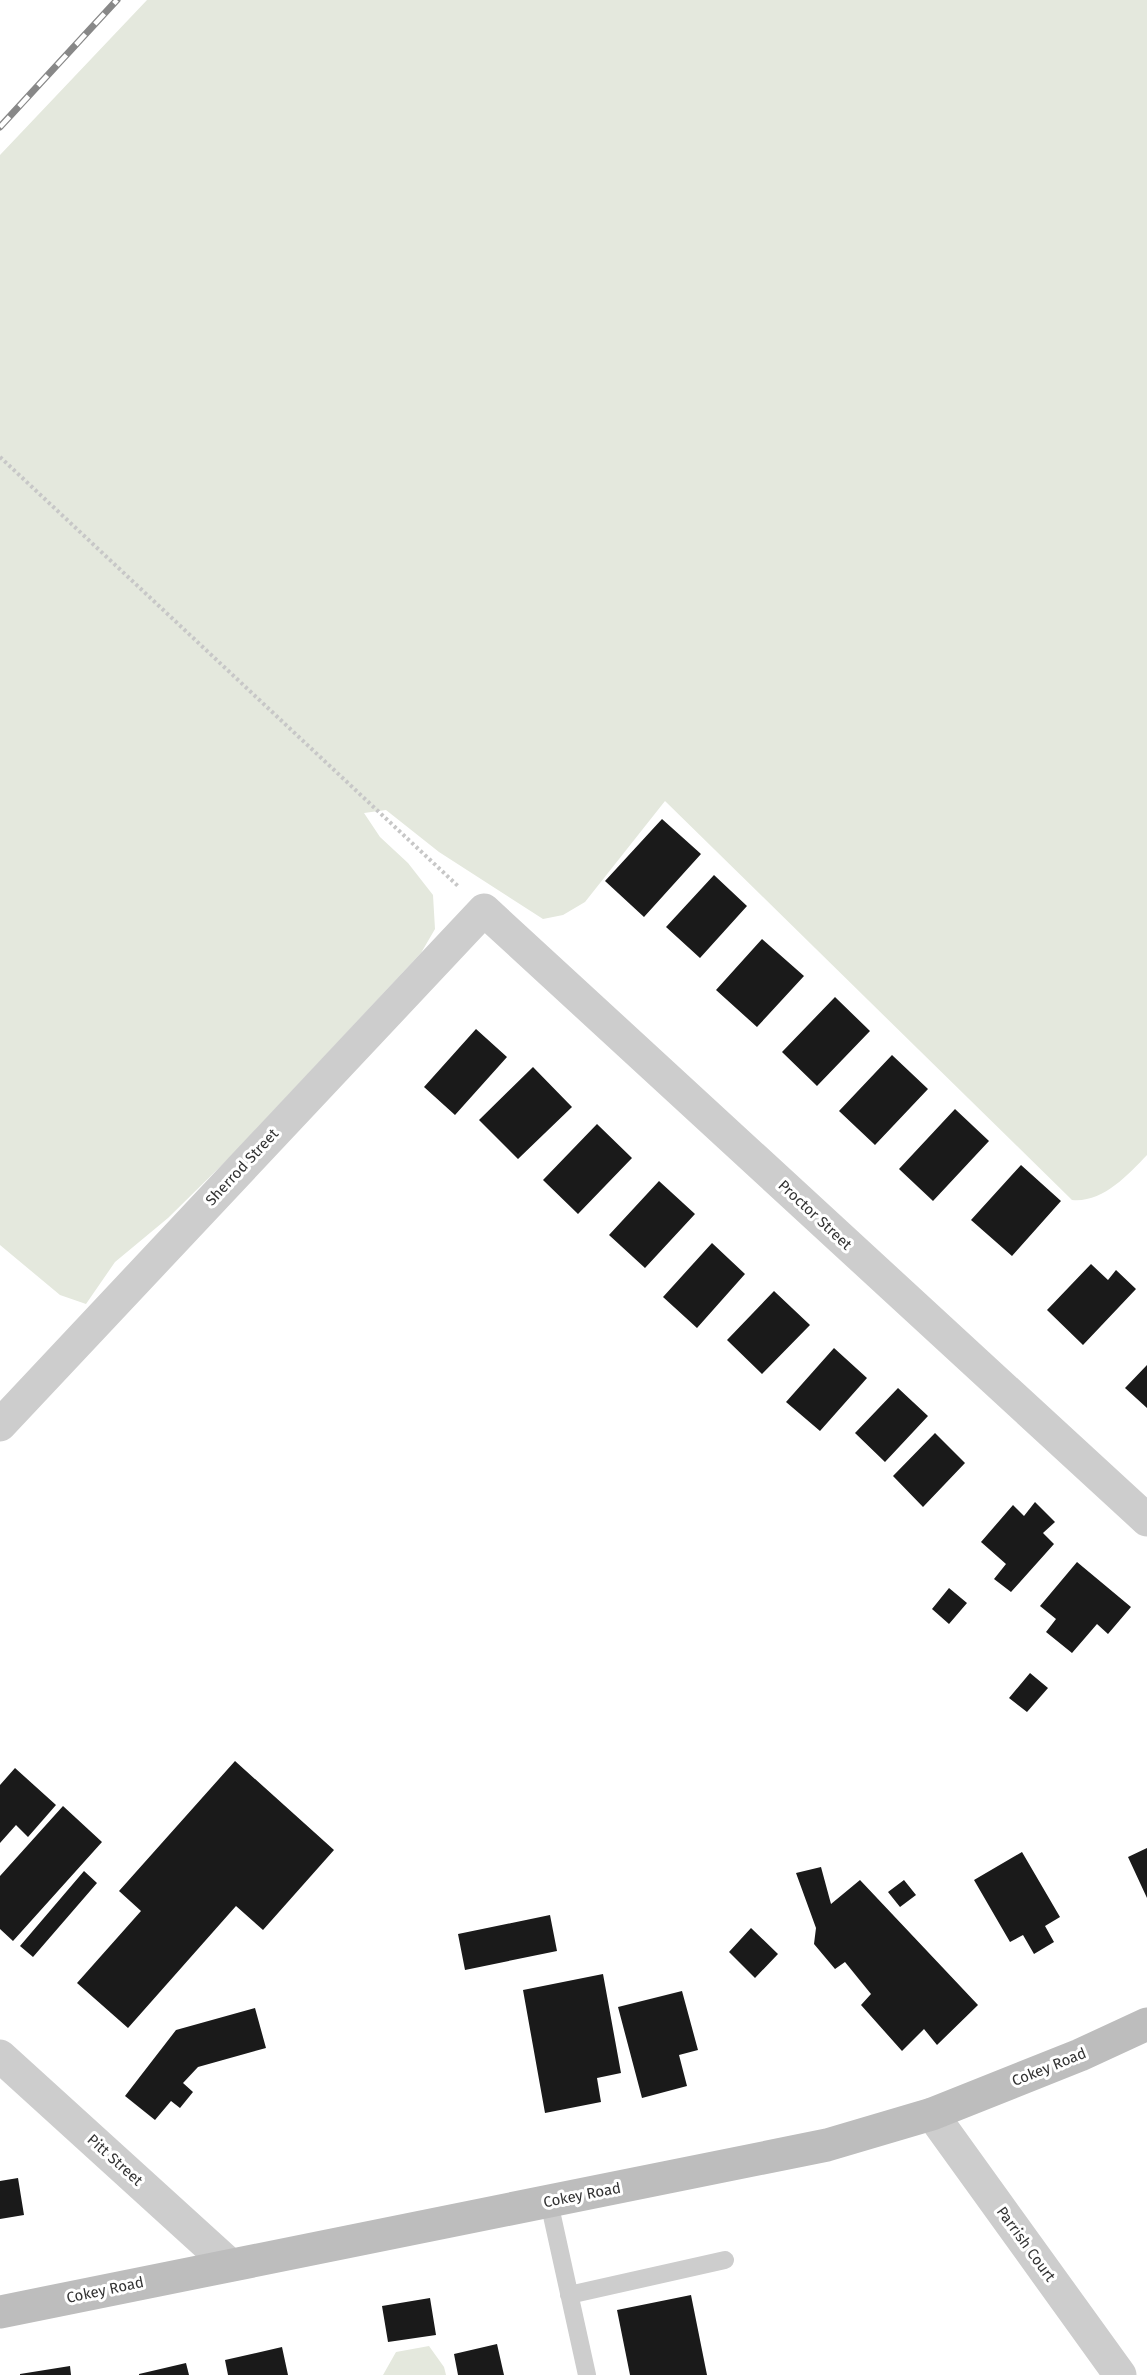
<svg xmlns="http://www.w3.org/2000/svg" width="1147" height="2375" font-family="'Fira Sans',sans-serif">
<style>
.green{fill:#e4e8dd}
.building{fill:#1a1a1a}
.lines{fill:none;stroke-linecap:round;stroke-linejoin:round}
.path{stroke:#c7c7c7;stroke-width:4;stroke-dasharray:3 3;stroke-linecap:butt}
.lane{stroke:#cdcdcd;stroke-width:18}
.street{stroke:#cdcdcd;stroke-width:33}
.secondary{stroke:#bdbdbd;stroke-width:33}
.rail-casing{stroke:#888;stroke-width:7}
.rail{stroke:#fff;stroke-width:4.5;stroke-dasharray:14;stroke-linecap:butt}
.labels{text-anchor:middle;stroke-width:6;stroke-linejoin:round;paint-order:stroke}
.street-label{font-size:15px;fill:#333;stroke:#fff}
</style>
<rect width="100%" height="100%" fill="#fff"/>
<path class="green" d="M147,0H1147V1155C1127,1176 1102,1203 1072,1200L665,801L585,902L563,915L543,919L439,852L386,810L364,813L380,837L408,863L433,895L435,929L421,953L232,1155L168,1218L115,1262L86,1304L60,1295L0,1245V155Z
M429,2346L444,2367L446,2375H383L396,2352Z"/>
<path class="building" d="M662,819L701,854L644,917L605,881Z
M714,875L747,906L700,958L666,927Z
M762,939L804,976L757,1027L716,990Z
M835,997L870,1031L817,1086L782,1052Z
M476,1029L507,1057L455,1115L424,1087Z
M892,1055L928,1089L875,1145L839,1111Z
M533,1067L572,1107L518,1159L479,1120Z
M955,1109L989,1141L933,1201L899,1169Z
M597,1124L632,1158L578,1214L543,1180Z
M1021,1165L1061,1201L1012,1256L971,1220Z
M659,1181L695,1214L645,1268L609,1235Z
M712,1243L745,1274L697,1328L663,1297Z
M1091,1264L1108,1280L1116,1270L1136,1289L1083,1345L1047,1310Z
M774,1291L810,1325L762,1374L727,1340Z
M834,1348L867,1378L820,1431L786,1402Z
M1147,1365V1408L1125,1388Z
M898,1388L928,1416L885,1462L855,1433Z
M935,1433L965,1463L923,1507L893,1476Z
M1035,1502L1055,1522L1043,1533L1054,1544L1011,1592L994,1579L1006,1564L981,1542L1013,1505L1024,1516Z
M1077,1562L1131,1607L1108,1634L1097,1624L1072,1653L1046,1632L1056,1619L1040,1606Z
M949,1588L967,1603L949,1624L932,1609Z
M1030,1673L1048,1688L1027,1712L1009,1698Z
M235,1761L334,1850L263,1930L236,1906L128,2028L77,1983L141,1911L119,1891Z
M15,1768L56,1805L28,1837L16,1825L0,1843V1785Z
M63,1806L102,1842L13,1941L0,1929V1876Z
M1147,1848V1898L1128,1857Z
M1022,1852L1060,1917L1045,1926L1054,1942L1034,1954L1023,1935L1010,1942L974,1880Z
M821,1867L831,1904L860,1880L978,2005L937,2045L924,2029L902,2051L861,2005L871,1994L845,1962L835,1969L814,1944L816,1928L796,1873Z
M84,1871L97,1883L33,1957L20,1946Z
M904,1880L916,1895L900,1907L888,1892Z
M550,1915L557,1951L465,1970L458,1934Z
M751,1928L778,1954L755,1978L729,1952Z
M603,1974L621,2073L597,2078L601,2102L545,2113L523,1990Z
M682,1991L698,2050L679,2055L687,2086L642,2098L618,2007Z
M255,2008L266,2048L198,2067L183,2083L193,2092L180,2108L171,2101L155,2120L125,2096L176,2030Z
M18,2178L24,2215L0,2219V2181Z
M691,2295L707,2375H630L617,2310Z
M430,2298L436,2335L388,2342L382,2306Z
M497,2344L504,2375H458L454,2354Z
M282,2347L288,2375H228L225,2360Z
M186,2363L189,2375H139V2374Z
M70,2366L71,2375H20V2374Z"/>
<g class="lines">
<path class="path" d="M0,457L459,887"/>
<path class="lane" d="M549,2202L587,2375
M569,2295L725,2260"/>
<path class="street" d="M0,1425L484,910L1147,1520
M0,2056L230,2265
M932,2114L1120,2375"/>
<path class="secondary" d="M0,2312L827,2145L932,2114L1080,2055L1147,2024"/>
<g class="rail-casing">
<path id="rail" d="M0,127L117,0"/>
</g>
<use href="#rail" class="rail"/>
</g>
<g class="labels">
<g class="street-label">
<text transform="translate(242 1167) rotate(-47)" y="5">Sherrod Street</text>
<text transform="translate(815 1215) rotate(43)" y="5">Proctor Street</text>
<text transform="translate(1049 2067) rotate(-22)" y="5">Cokey Road</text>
<text transform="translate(115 2160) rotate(42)" y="5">Pitt Street</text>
<text transform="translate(582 2195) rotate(-11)" y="5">Cokey Road</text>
<text transform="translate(1026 2244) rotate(54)" y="5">Parrish Court</text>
<text transform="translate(105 2290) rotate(-12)" y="5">Cokey Road</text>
</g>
</g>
</svg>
